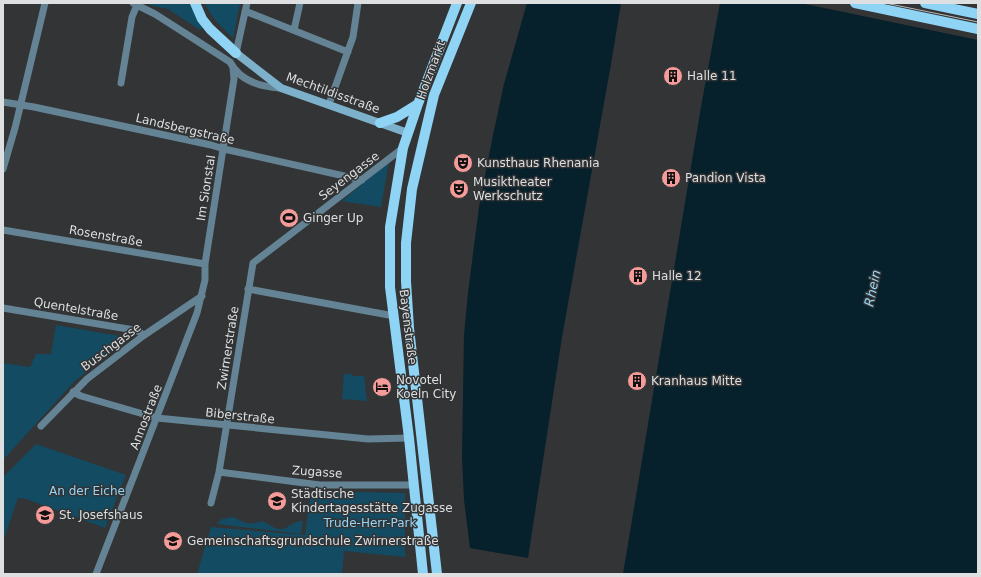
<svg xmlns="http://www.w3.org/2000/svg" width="981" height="577" font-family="'DejaVu Sans',sans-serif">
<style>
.green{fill:#134b63}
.water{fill:#06202c}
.pier{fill:#323435}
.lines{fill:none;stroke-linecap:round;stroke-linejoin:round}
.street{stroke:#648394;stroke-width:7}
.secondary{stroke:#7db0cb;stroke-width:8}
.primary{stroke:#8fd3f5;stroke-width:10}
.tram{stroke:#b6b8b9;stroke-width:1}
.labels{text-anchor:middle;stroke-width:3;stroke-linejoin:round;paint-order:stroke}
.street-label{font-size:12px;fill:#dddfe0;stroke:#323435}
.poi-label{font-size:12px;fill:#dddfe0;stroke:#323435;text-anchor:start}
.park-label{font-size:12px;fill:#96d3f3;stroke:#323435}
.water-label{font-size:13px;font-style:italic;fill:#97d5f5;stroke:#323435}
</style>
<rect width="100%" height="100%" fill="#323435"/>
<path class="green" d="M150,3H189L197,18L203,27L200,30L168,9L149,5Z
M205,3H240L233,38C223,28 210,17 205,3Z
M389,161L381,207L342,201Z
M56,325L120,336L118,345L73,383L3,460V363L30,367L36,354H51Z
M344,374H352L353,376H364L367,401L342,399Z
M36,444L126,475L105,528L26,499L18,498L5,536L3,535V477Z
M311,491L405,493V557L344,551L342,574H197L211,527L305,535Z
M234,517C246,524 249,525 262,521C268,523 273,528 279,529C286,531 293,520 303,521L301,534L217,524L222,519Z"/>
<path class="water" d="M527,3H621L611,64L562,337L528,558L470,548L464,500L462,457L464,335L468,293L479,207L492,140L504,84Z
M720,3H978V574H623L701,107Z"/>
<path class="pier" d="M800,3H978V40Z"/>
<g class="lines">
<path class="street" d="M133,3L155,14L230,62C240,81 261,87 281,88
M245,11L348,52
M294,30L300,3
M236,53L247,3
M121,83L132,17L137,5
M3,102L34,107L211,145L224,149L362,180
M329,104L353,37L358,3
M3,169L15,128L45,3
M3,230L205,264
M248,289L394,316
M3,308L134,330L140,332L143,336
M73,392L81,396L157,418L368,439L409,438
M41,426L87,379L143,336L202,296
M219,472L320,485H414
M211,503L219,472L253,263L403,148
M96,574L197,313L205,280V264L234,79L233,68"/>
<path class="secondary" d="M236,53L281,88L408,133"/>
<path class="primary" d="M195,3L202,19L210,29L236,53
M855,3L978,29
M925,3L978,14
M380,123L397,117L418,104
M423,574L409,438L390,287V227L403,148L418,104L457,3
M437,574L409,328L406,281V243L412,189L434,95L471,3"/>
<path class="tram" d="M885,3L978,22"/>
</g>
<defs>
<g id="building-disc" transform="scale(1)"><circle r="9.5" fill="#f59b99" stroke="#323435"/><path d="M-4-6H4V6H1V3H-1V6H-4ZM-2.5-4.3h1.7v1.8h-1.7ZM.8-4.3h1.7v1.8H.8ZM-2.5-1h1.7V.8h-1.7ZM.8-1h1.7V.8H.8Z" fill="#111"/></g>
<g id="theatre-disc" transform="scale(1)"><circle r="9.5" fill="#f59b99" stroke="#323435"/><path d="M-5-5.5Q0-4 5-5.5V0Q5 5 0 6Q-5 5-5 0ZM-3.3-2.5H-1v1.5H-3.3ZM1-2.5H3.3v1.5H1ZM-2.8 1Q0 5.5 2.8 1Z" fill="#111"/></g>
<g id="stadium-disc" transform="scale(1)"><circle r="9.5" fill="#f59b99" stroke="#323435"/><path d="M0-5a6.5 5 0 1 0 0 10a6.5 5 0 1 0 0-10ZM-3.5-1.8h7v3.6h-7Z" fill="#111"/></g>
<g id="hotel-disc" transform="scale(1)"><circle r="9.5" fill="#f59b99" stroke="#323435"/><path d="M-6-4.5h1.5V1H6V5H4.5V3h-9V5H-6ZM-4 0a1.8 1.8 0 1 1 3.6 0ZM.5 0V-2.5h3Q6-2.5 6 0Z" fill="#111"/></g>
<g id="school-disc" transform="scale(1)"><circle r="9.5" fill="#f59b99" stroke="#323435"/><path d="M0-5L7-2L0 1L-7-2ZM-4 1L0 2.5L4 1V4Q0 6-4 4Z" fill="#111"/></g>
</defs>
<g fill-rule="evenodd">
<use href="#building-disc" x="673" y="76"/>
<use href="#theatre-disc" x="463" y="163"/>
<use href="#building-disc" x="671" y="178"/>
<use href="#theatre-disc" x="459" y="189"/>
<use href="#stadium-disc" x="289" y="218"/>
<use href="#building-disc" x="638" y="276"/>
<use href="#building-disc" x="637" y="381"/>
<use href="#hotel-disc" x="382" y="387"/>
<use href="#school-disc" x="277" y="501"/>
<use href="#school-disc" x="45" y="515"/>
<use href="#school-disc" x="173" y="541"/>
</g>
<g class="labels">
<g class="street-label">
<text transform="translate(431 70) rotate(-70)" y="4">Holzmarkt</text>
<text transform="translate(333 93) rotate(20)" y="4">Mechtildisstraße</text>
<text transform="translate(185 129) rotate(13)" y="4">Landsbergstraße</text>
<text transform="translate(349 176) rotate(-37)" y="4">Seyengasse</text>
<text transform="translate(206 188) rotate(-81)" y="4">Im Sionstal</text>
<text transform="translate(106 236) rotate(10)" y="4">Rosenstraße</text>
<text transform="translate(76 309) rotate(10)" y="4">Quentelstraße</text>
<text transform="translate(408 327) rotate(83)" y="4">Bayenstraße</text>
<text transform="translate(111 347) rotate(-37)" y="4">Buschgasse</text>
<text transform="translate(228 348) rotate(-81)" y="4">Zwirnerstraße</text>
<text transform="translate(240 416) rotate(6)" y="4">Biberstraße</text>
<text transform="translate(146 417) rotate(-69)" y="4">Annostraße</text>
<text transform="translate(317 472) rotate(4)" y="4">Zugasse</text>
</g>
<g class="poi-label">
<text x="687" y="80">Halle 11</text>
<text x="477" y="167">Kunsthaus Rhenania</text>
<text x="685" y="182">Pandion Vista</text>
<text x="473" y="186">Musiktheater<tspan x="473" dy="14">Werkschutz</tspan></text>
<text x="303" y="222">Ginger Up</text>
<text x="652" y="280">Halle 12</text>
<text x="396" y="384">Novotel<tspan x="396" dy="14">Koeln City</tspan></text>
<text x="651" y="385">Kranhaus Mitte</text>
<text x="291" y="498">Städtische<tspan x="291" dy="14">Kindertagesstätte Zugasse</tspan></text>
<text x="59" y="519">St. Josefshaus</text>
<text x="187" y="545">Gemeinschaftsgrundschule Zwirnerstraße</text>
</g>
<g class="park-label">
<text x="87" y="495">An der Eiche</text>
<text x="370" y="527">Trude-Herr-Park</text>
</g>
<g class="water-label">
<text transform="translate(872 288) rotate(-78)" y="5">Rhein</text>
</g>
</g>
<rect width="981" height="577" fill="none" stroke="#dddfe0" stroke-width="8"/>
</svg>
